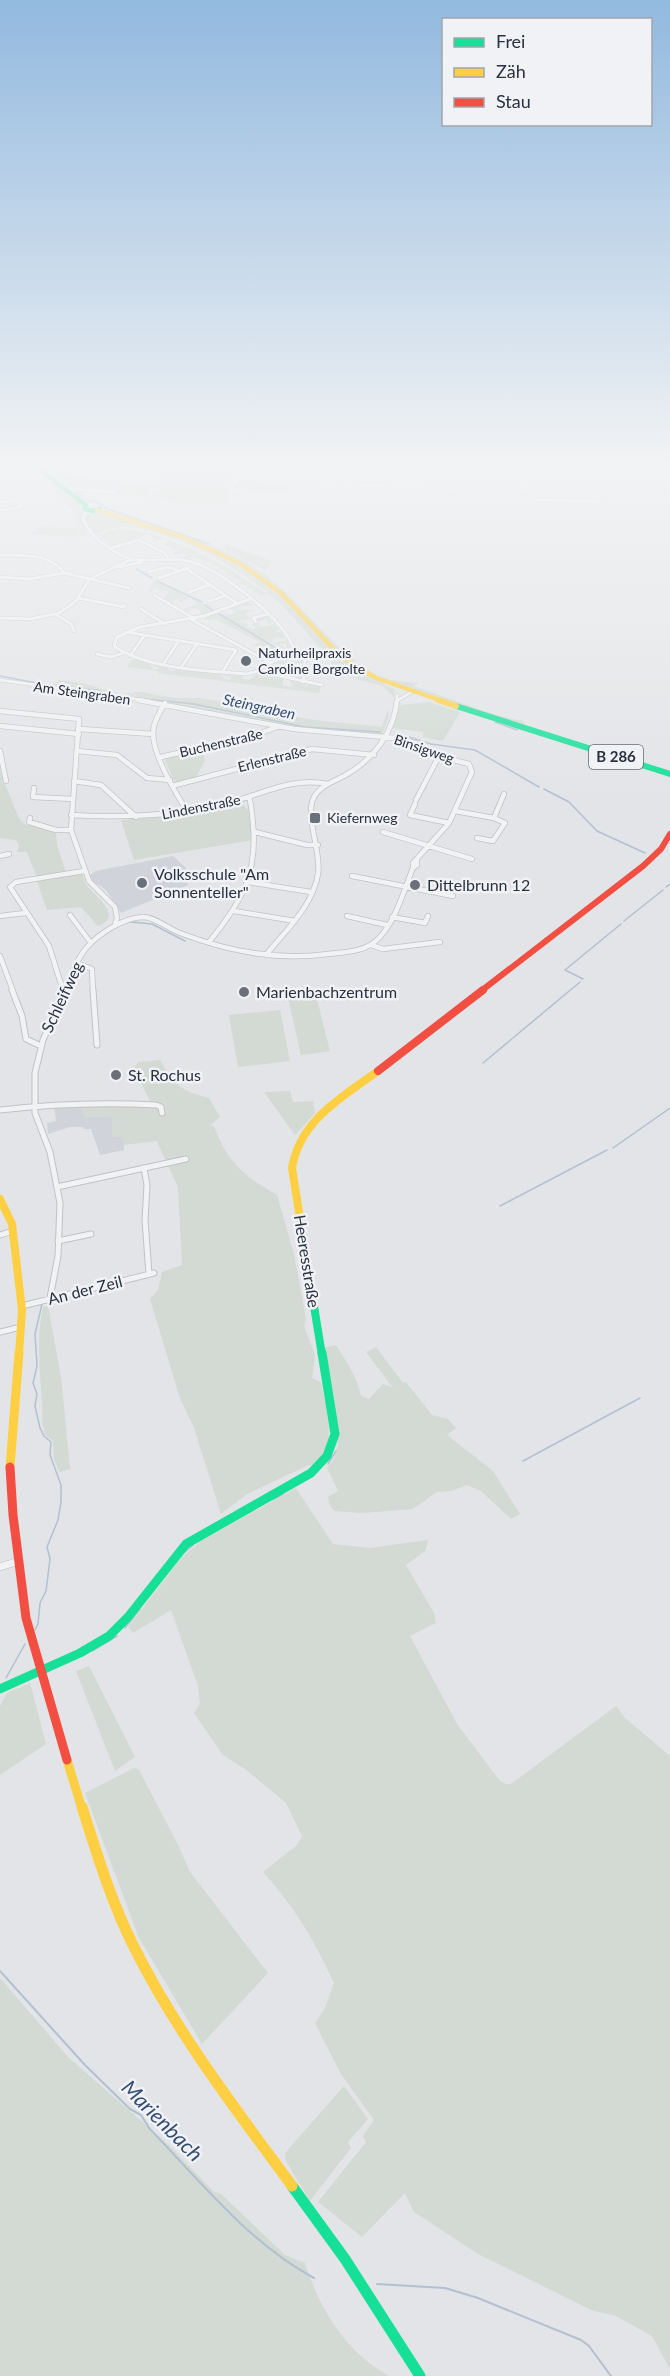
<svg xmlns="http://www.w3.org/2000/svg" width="670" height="2376" font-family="Lato,sans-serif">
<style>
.built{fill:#d1d3da}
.green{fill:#d2dad3}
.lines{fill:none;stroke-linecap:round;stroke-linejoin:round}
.stream-far1{stroke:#b2c0d1;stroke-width:1.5}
.stream{stroke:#b2c0d1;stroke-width:2}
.street-far3-casing{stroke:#c0c2c5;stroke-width:4}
.street-far2-casing{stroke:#c0c2c5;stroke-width:6}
.street-far1-casing{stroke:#c0c2c5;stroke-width:7}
.street-casing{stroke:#c0c2c5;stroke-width:8}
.street-far3{stroke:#f1f2f4;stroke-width:3}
.street-far2{stroke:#f1f2f4;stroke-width:4.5}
.street-far1{stroke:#f1f2f4;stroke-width:5}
.street{stroke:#f1f2f4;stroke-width:7}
.fast-far4{stroke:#16e098;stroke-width:4.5}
.fast-far3{stroke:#16e098;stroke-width:6}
.fast-far2{stroke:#16e098;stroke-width:8}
.fast-far1{stroke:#16e098;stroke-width:9}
.fast{stroke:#16e098;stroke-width:11}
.slow-far4{stroke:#ffcf43;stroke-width:4.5}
.slow-far3{stroke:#ffcf43;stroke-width:6}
.slow-far2{stroke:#ffcf43;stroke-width:8}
.slow-far1{stroke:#ffcf43;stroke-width:9}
.slow{stroke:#ffcf43;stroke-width:11}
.jam-far2{stroke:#f24e42;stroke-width:6}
.jam-far1{stroke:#f24e42;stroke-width:8}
.jam{stroke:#f24e42;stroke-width:9}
.poi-dot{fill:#6a707a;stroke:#f0f2f6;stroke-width:2}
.labels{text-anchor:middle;stroke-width:5;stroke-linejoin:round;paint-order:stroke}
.far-poi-label{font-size:14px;fill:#2a3140;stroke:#f0f2f6;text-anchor:start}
.far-street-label{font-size:14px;fill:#2a3140;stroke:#f0f2f6}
.far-water-label{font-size:15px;font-style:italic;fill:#354e72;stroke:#f0f2f6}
.shield{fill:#f0f2f6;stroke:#656b77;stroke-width:1.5}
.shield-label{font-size:15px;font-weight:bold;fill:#2a3140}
.poi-label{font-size:16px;fill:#2a3140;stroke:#f0f2f6;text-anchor:start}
.street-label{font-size:16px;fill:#2a3140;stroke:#f0f2f6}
.near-water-label{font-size:21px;font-style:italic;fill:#354e72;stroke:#f0f2f6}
</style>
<rect width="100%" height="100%" fill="#e2e4e7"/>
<path class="built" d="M161,468H190L237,474L231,484L226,502L152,494L161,475L156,474Z
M237,478L257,480L292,487L288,491H245L233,488Z
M173,856L186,868L188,885L121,913L106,890L93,881L90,875L96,871Z
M54,1106H81L85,1117L113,1116L112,1137H123L124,1150L100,1155L91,1129H84L83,1127H70L48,1134L47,1123L56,1121Z"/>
<path class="green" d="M195,469L237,474L231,484L225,502C207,505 182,507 165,498L83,491L91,498L82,492V491L84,488L70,486L51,474L154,484L146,494H154L155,487H177L179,480H210L211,472H194Z
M41,472L84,505L82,520L88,535L80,536L76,516Z
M78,489C87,499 101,502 111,510C161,526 215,541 259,570C301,598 344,669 392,680C401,682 410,682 419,683L413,686L499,716L523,721L526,725L522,726L383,679L339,653L299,609L222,553L106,510C98,502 83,499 71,490Z
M99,511L167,532L239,565L274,589L322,640L373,678L394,689L395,698L383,686L349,677L330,669L332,661C312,640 294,615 272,597C237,566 167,526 120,527C111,527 102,533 93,534L85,520C87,512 92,512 99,511Z
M38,527L77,528L78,537L28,534L38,530Z
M119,528L151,533L199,552L190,559H181L187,555L182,553L175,555L172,554L177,551L164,544L169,540L164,538L153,542L155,539L148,534L114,547L98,535Z
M226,544L271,561L266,571L224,549Z
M201,553L233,571L267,594L261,596L256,592L251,593L254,591L250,588L246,589L248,586L237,583L241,581L236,578L231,580L234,577L225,575L226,571L222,569L218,571L219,573L215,571L220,569L219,567L209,566L213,564L207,561L202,563L204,560L197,558L192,559Z
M154,580H157L204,603L200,604H207L215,610L196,617L193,615L200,614L201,612L196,608L187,609L190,611L187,612L183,609L198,604L190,598L181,602L177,599L173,601V603L162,598L169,592L164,591L156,593L160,590L156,588L148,593Z
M246,602L255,605L238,607L241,610H256L245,613L251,619L237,621L248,624L246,627L254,629L256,627L251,625L257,621L256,619L267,616L272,622L267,624L268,621L265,619L257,623L262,627L274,624L279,630L272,633L281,632L285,638L280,639L278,637L271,640L273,643L287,640L290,649L285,647L287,646L286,643L279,644L288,651L243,628L221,613C228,615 231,615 237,611L228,609Z
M220,613L286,653L271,661L269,660L276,657L257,646H251L260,642L215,619L204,620L208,616Z
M291,655L304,660V663H294V666L297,670H303L301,680L284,677V673L281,675L264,672L269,667H287V663L273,665Z
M133,659L152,663L150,666L153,667L152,669L157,670L158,667L153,666L156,664L170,666L168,669L172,671L176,669L223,673L221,676L224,677L223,679L230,680L231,677L224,676L226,673L244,675L242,679L249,680L258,673L283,679V686L292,687L294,685L289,680L306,684L305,687L309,684L321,686L319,693L158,673L159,671L127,667Z
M59,680L83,683L120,694L141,692L175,698H199L247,705L284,715L315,720L382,727L388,709L389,717L382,735L305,730L166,702L137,699L134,698L136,694L131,697L51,687Z
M429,702L460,712L443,741L422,737L424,732L392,728L400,705Z
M201,751L205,760L196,778L181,781H174L165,760L172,756Z
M0,771L18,817L24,824L56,832L57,845L66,873L37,878L27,852H17L19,846L16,840L0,838Z
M242,804L249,811L253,840L134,860L121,820L165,817Z
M81,872C83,876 85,882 87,886C96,897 124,916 98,926L81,907L47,910L36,879Z
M316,995L330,1051L301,1055L288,998Z
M280,1010L290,1061L238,1067L229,1015Z
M160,1060C174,1085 181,1091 209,1098L220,1117L210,1126H214C226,1161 245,1177 277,1195L294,1254L306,1319L304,1326L315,1355L312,1378L321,1382C324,1399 334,1435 326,1450C323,1456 318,1461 314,1466L309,1465L247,1494L221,1514L194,1428L180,1398L150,1299L158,1290L162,1272L182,1265L178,1187L167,1164L190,1158L189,1156L166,1162L157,1141L123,1145L122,1137H112L113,1116L85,1117L81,1106L156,1108L160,1113H164L162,1107L150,1101L134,1068L138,1062Z
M290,1091L293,1102L313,1101L315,1113L295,1135L264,1092Z
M48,1306L61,1377L70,1469L59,1472L54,1459L53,1441C49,1437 45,1436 44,1431C41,1421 43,1413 42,1403C40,1371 36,1338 43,1307Z
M336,1345C346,1362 357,1376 361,1396L369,1399L383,1384L393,1388L366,1352L376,1347L403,1383L406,1382L432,1415L448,1419L456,1428L447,1435L493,1471L520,1514L511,1519L481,1491L467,1485L451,1491L437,1492L413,1509L362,1513L334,1511L330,1505L328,1497L338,1491L327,1468L334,1459L338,1444L323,1348Z
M296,1488L333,1544L370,1548L428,1540L425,1551L406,1565L434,1613L436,1623L410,1636L457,1724L500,1781L506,1784H511L616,1706L625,1718L670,1756V2369L652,2336L616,2316L591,2310L478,2254L414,2212L405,2193L362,2237L318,2202L366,2142L363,2136L374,2120L341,2074L315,2023L325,2008L334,1983C313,1938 296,1909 263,1872L297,1845L302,1836L286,1803L245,1769L223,1755L194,1713L200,1703L198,1686L171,1610L133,1633L128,1627L181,1558L201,1541Z
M89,1666L135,1757L115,1771L76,1671Z
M30,1683L46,1744L0,1775V1706L7,1693Z
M134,1768L139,1770L179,1847L190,1872L268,1973L202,2044L139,1938L85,1793Z
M0,1978L68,2057L171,2147L214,2192L221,2194L285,2255L305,2263C320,2310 345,2351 389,2376H0Z
M344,2086L368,2119L348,2142L351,2148L310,2201L286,2161L285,2153Z"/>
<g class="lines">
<path class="stream-far1" d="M74,490L88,501L101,503L105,508L209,544
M87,521L88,516
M122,522L127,523
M136,569L152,578
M157,581L202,602
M205,605L212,610
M219,614L283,652
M0,676L47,685
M53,686L96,690L114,695
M135,698L194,704L305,727L380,732
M495,722L517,730
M396,733L431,744L475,750L539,787
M544,789L569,802L597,831L645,853
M666,887L670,884
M624,921L663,890
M131,922L152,924L185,941
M583,979L565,970L621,924
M483,1063L580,982
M613,1148L670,1108
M500,1206L607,1150
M523,1461L640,1398
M328,1464L336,1451
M274,1499L283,1494
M185,1552L193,1545
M125,1628L140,1609
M35,1630L38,1624L40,1603L46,1591L50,1559L47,1547L58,1520L61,1502V1485L50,1455L51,1442L44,1436L40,1428L35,1406L37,1394L33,1383L37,1366L35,1334L42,1304
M92,1651L117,1636
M6,1678L25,1644"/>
<path class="stream" d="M0,1971L85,2065L130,2109L141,2115L149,2128C200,2181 249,2243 314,2278
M377,2284L445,2288L478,2298L581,2340L589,2346L611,2376"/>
<g class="street-far3-casing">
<path id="street-far3" d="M91,468L153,475L159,468
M199,468L239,473
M247,468L343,484L450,489L526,488
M365,468L439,473L501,470
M667,468L670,499
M500,469L525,486L534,500L600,501
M0,470L22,472L38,469
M332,483L344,468
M343,484L352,468
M0,485L22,507L0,510
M525,486H555
M67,489L115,492
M242,491L231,488L243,468
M0,502L15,500
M86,510L83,519C92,539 110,551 130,559
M111,548L139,540L165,553L168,559
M0,555C23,556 49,552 64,573
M123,563C132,558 140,560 150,560C164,560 178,558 192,562C222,571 281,617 293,647L290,652
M119,567L142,562
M187,569L238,604
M148,572L168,567L180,571
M0,577L30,579L64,573L129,588
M159,578L188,568
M189,592L210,585
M154,595L195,619
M78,598L124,607L125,605
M250,599L204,616L140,627L117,637L114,646C146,669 207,671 246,674L255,672L290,652
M209,601L225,596
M141,609L165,624
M55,614L71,624L74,631
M0,618L30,619L59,613L75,602L90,579L123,563
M192,620L271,663
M256,622L253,618L268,614
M126,632L236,650
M290,652L305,660L303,682
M97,654L111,657L123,653
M130,656L144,636
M164,663L178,642
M182,666L197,644
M223,671L236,650
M257,671L322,685
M0,680L149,701
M397,695V701
M398,700L412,692"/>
</g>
<g class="street-far2-casing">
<path id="street-far2" d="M138,700L294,729L396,738L415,743L434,755L469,764L472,772L449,823L413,863V868L417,865V860
M165,703C160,712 153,722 153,733C153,756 175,792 187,811
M0,711L79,719L71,830L89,881L115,907L117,918L115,925
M0,726L79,734
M79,729L153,734
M0,751L6,781
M77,751L117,755L147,778L170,780
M161,757L255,735L280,726
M74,781L101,785L136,817
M172,786L312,749L374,755
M34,788L33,797L73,799
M416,800L439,756
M415,804L410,815L449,823
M455,811L494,818L505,823L493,841L477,838
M71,815C122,818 172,816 221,805C257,797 290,776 328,784
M30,818L29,822L56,830H71
M494,818L504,794
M255,832L307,845H318
M383,832L472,859
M0,856L9,854
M352,876L453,896
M248,882L311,892
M234,911L295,921
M70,915L91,943
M0,916L25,913
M347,916L387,925
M392,917L425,923L428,916
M209,942C240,904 258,875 253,824C252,815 252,806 249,797
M371,945L383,949L440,942
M266,955C285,931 313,906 318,874C322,852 304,816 314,797C320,786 334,781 344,776C373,760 394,733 397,700
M0,956L13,991
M77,963L92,969L93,991
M66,987L61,984L49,946L10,887L16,882L84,871
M64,991C71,977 76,959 87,947C100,933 123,918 143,917C155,917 169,929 180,933C227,951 279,961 328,954C346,952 366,952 379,938C396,920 404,890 413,868"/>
</g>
<g class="street-far1-casing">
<path id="street-far1" d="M12,990L22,1016L26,1039L41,1046
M93,990L97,1045
M0,1110C52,1104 104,1102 156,1105L161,1107L162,1113
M144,1168L147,1185L145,1220L149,1274
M57,1187L186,1159
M0,1235L13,1231
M58,1241L91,1234
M50,1298L58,1256L60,1203L50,1152L35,1113V1073L43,1040L65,990
M22,1306L154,1273
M0,1332L21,1327"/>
</g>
<g class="street-casing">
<path id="street" d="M0,1567L19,1561"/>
</g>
<use href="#street-far3" class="street-far3"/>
<use href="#street-far2" class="street-far2"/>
<use href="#street-far1" class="street-far1"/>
<use href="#street" class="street"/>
<path class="fast-far4" d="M37,468L86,505L85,509L93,511L100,509"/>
<path class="fast-far3" d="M456,706L670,774"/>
<path class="fast-far2" d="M312,1294L322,1355"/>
<path class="fast-far1" d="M0,1689L80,1653L109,1636L128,1617L186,1544L311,1473L327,1456L335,1434L322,1353"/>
<path class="fast" d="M292,2186L345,2259L420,2376"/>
<path class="slow-far4" d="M97,510L182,537L241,564L282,594L340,656L376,678L442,701"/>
<path class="slow-far3" d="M438,700L456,706"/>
<path class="slow-far2" d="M0,1199L12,1224L22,1310L19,1355
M312,1294L292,1168C300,1120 341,1098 378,1071"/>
<path class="slow-far1" d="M10,1467L19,1353
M67,1760L82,1809"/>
<path class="slow" d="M82,1807C97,1854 111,1901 133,1945C176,2032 235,2108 292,2186"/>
<path class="jam-far2" d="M481,991L643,866L661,849L670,834"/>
<path class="jam-far1" d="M378,1071L483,990"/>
<path class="jam" d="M10,1467L13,1515L26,1618L67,1760"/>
</g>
<linearGradient id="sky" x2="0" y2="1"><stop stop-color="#92b9df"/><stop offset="0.58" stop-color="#f2f3f4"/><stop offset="1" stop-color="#f2f3f4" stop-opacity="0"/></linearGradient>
<rect width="670" height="801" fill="url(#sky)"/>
<g class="poi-dot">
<circle cx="246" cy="661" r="6"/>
<rect x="309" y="812" width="12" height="12" rx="3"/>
<circle cx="142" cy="883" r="6"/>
<circle cx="415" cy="885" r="6"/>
<circle cx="244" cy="992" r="6"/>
<circle cx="116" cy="1075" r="6"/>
</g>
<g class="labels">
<g class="far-poi-label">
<text x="258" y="658">Naturheilpraxis<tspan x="258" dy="16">Caroline Borgolte</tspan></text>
<text x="327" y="823">Kiefernweg</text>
</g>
<g class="far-street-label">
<text transform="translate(82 693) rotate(8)" y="5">Am Steingraben</text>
<text transform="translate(221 743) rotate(-13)" y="5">Buchenstraße</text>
<text transform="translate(424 749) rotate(19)" y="5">Binsigweg</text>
<text transform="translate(272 759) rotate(-14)" y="5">Erlenstraße</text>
<text transform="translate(201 807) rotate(-11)" y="5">Lindenstraße</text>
</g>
<g class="far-water-label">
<text transform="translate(259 707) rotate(12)" y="5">Steingraben</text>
</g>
<rect class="shield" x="589" y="745" width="54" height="24" rx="4.5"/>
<g class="shield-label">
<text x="616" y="762">B 286</text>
</g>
<g class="poi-label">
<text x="154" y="880">Volksschule "Am<tspan x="154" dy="18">Sonnenteller"</tspan></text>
<text x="427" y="891">Dittelbrunn 12</text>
<text x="256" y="998">Marienbachzentrum</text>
<text x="128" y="1081">St. Rochus</text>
</g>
<g class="street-label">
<text transform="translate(62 997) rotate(-65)" y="6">Schleifweg</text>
<text transform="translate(307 1261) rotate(81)" y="6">Heeresstraße</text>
<text transform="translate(85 1290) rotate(-14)" y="6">An der Zeil</text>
</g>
<g class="near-water-label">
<text transform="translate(162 2121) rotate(45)" y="7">Marienbach</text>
</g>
</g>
<rect x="442" y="18" width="210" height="108" fill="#f0f2f6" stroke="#a1a5ad" stroke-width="1.5"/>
<rect x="454" y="38" width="30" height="9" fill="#16e098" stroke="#a1a5ad" stroke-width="1.5"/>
<text x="496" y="48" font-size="18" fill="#2a3140">Frei</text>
<rect x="454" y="68" width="30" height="9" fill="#ffcf43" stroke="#a1a5ad" stroke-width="1.5"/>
<text x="496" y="78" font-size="18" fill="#2a3140">Zäh</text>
<rect x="454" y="98" width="30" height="9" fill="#f24e42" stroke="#a1a5ad" stroke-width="1.5"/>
<text x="496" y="108" font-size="18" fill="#2a3140">Stau</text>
</svg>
